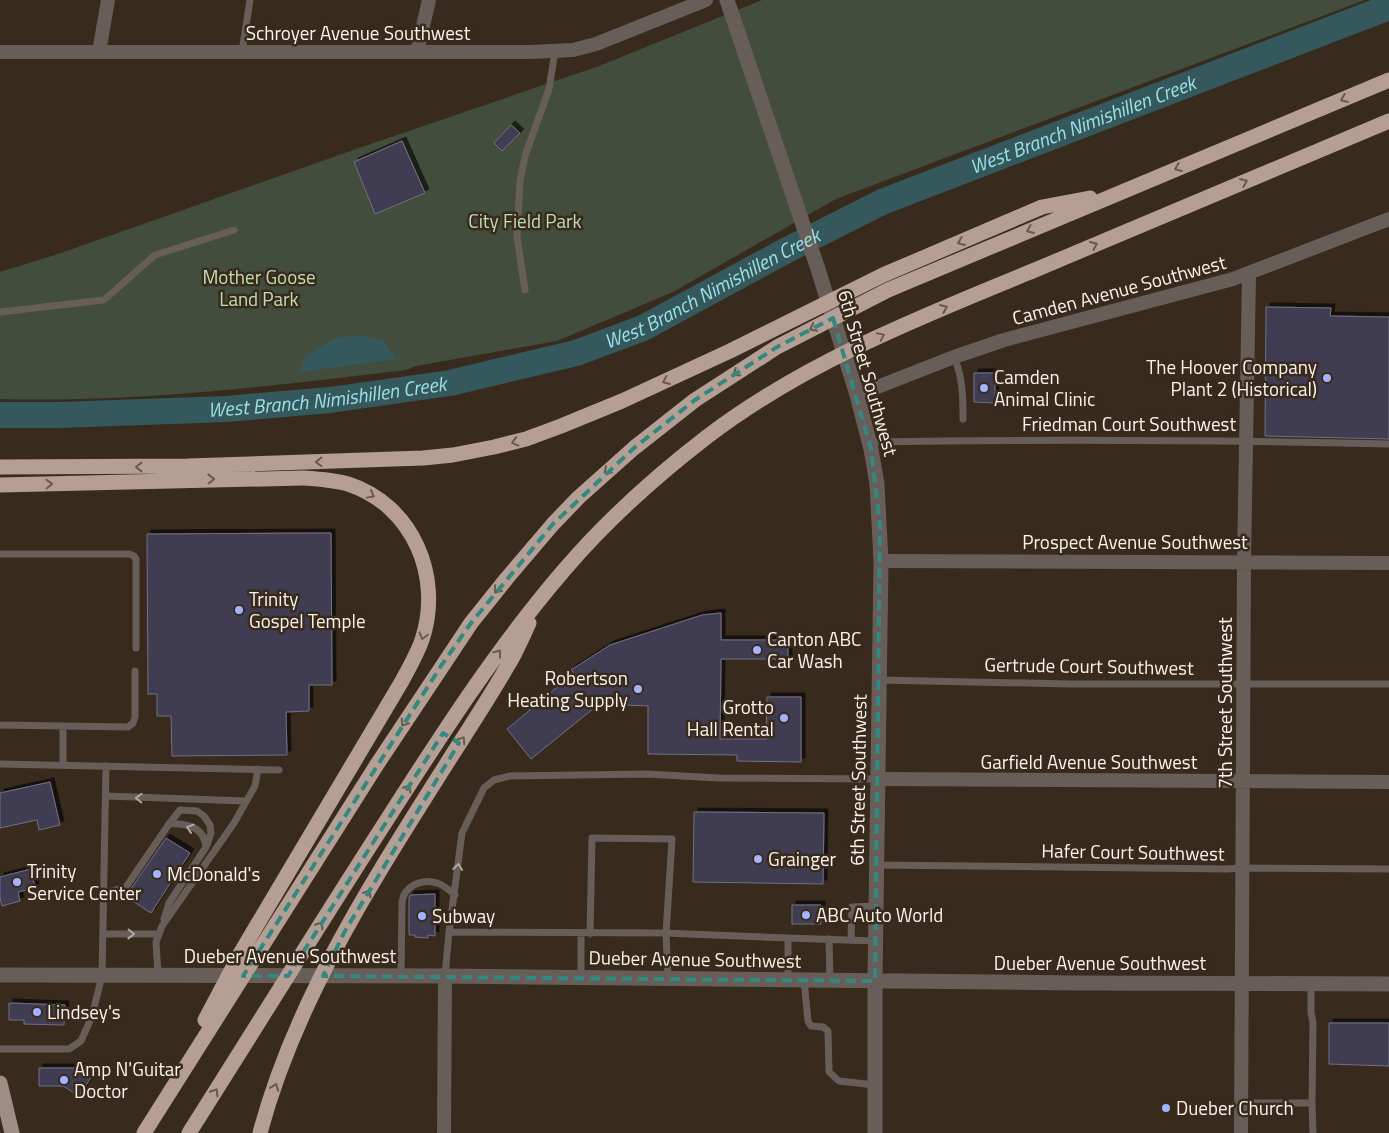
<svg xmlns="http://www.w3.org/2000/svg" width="1389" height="1133" font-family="'Titillium Web',sans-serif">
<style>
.green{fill:#424d3d}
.water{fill:#35585c}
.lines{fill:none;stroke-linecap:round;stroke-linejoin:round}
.river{stroke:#35585c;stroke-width:26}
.building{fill:#3f3c53;stroke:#727084;filter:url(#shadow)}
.service{stroke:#675e59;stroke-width:7}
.minor{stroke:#675e59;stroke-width:14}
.tertiary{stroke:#675e59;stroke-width:15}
.primary{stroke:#9f8d84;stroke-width:15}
.motorway{stroke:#b59f94;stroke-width:15}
.oneway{stroke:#6a594d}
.oneway2{stroke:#b2a8a2}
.marked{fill:none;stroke:#338981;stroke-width:4;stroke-dasharray:10 6;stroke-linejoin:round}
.poi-dot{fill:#a2b2fd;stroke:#382b1d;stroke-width:2}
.labels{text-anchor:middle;stroke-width:5;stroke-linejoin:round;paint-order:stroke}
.street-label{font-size:19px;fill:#fcf3ea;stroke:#382b1d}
.park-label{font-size:19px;fill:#c0dfb0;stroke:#382b1d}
.poi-label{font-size:19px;fill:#fcf3ea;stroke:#382b1d;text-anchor:start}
.water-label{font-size:20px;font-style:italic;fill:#9ae0e7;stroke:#382b1d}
</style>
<defs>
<filter id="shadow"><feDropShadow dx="4" dy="-4" stdDeviation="0" flood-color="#0009"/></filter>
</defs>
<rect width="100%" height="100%" fill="#382b1d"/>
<path class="green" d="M762,0H1365L836,199L673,292L557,341L416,366L406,370C270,386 137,403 0,399V272L61,253L359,148L599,66Z"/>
<path class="water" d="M357,335L383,340L397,359L300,372L305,356L333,339Z"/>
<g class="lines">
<path class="river" id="s1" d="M0,415H59L226,409L330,400L450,383L576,353L643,328L787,250L882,202L1389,7"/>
</g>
<path class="building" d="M511,125L520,133L502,151L494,143Z
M402,141L425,193L375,214L354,162Z
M1266,307L1331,308L1330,316L1389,317V439L1265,436Z
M974,373H995V403L974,402Z
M331,533L332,685H309V711L286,712L287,755L172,756L171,716H157V694H148L147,534Z
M721,613V640H788V659H721L720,739H766L767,697H801V762L737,761V755L648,754V706L599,704L531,759L507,729L574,673L571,670L610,645L702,615Z
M50,782L60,825L39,830L37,820L0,828V793Z
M694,812L824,813L823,884L693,882Z
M166,838L190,853L151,913L128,898L130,895L128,893Z
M31,869L35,888L18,892L20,901L2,906L0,898V877Z
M435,894V936L428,935V938L415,937V935H409V898L410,895Z
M792,905H821V924H792Z
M9,1003L65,1005L64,1025L24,1024V1020H9Z
M1329,1023H1389V1066L1329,1064Z
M39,1068H85L94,1073L79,1096L63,1086H39Z"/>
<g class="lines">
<path class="service" d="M242,52L250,0
M525,290L517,237L520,181L525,156L549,89L555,51
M0,312L104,300L155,255L234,230
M954,357C963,378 963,397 963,419
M870,442C1043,439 1216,440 1389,444
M0,554H129L134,556L136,559V648
M879,680L1070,684H1389
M0,725L128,727L133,723L135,717V671
M0,764L279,770
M63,765V726
M106,796L246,801
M169,824L180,810L197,811L204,816L210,825L211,833L207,845
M877,865L1227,869L1243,868L1389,869
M108,892L126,887L169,824C187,823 204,827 206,847L169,903L164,919
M449,932L664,933L788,938V979
M581,933V977
M103,934H159
M590,934L592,838L672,839L666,934L668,978
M788,938L876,941
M829,939L830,980
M851,940L852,907L876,906
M158,975L156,942L162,926L234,823L255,786L258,769
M401,976L402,902C404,886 422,878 437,883C444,885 449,890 455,895
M445,976L449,932L462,833L484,788L494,780L510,776L647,774L718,778L878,779
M804,980L808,1021L811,1026L823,1027L828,1031L829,1072L839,1081L875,1085
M0,1049H69L81,1041L92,1016L102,976L106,766
M1242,1103H1312L1313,1022L1311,1013V984
M1312,1103L1313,1133"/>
<path class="minor" d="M0,52H530L573,50L596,44L706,0
M99,52L108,0
M417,52L429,0
M857,395L954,357L1004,340L1233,279L1389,219
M881,561L1389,563
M878,779L1389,782
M444,1133L445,976
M1241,1133L1244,561L1249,274"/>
<path class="tertiary" d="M727,0L818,269L857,395L871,449L877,484L881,561L875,981V1133
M0,975L445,976L1077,983L1389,984"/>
<path class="primary" d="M0,1083L12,1133"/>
<path class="motorway" d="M0,467L188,466L423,458L453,455L494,447L526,439L561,426L622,401L730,351L883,275L1042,207L1090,198
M0,485L303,478C318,479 334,480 348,484C413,505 443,577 422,640C417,654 409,668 402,681L241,952L205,1020
M144,1133L376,766L471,623L507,578L553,524L579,497L634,448L695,400L777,347L888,290L1389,80
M189,1133C253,1032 316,930 381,829C438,740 495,650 565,569C607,520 656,476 708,436C805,362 923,316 1035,270C1153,220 1271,171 1389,121
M260,1133C294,1005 367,890 437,779C460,742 485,705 507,667C516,653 522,638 529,623"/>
</g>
<defs><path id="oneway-chevron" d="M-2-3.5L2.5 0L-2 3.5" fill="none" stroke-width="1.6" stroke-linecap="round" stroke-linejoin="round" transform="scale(1.25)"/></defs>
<g class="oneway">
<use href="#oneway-chevron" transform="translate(1344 99) rotate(157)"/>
<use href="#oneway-chevron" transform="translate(1178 168) rotate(157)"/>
<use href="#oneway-chevron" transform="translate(1244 182) rotate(-23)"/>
<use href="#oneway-chevron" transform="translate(1030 230) rotate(157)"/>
<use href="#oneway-chevron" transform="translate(961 242) rotate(157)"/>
<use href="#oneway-chevron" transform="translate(1094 245) rotate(-23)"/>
<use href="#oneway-chevron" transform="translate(944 308) rotate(-23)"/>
<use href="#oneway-chevron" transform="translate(813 328) rotate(153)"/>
<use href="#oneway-chevron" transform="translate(881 336) rotate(-26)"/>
<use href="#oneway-chevron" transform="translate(736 373) rotate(148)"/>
<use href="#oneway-chevron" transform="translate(666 381) rotate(156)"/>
<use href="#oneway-chevron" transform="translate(515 442) rotate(165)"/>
<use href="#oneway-chevron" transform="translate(319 462) rotate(178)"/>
<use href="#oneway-chevron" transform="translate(139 467) rotate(180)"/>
<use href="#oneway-chevron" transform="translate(607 471) rotate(138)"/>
<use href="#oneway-chevron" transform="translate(211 479) rotate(-1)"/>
<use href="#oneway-chevron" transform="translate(49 484) rotate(-2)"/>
<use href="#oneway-chevron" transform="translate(371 495) rotate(29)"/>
<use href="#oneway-chevron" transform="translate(497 590) rotate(128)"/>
<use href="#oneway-chevron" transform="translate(423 636) rotate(106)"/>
<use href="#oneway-chevron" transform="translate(498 653) rotate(-53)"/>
<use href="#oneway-chevron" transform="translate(404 723) rotate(123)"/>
<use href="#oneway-chevron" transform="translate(462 740) rotate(-58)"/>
<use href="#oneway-chevron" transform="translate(408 788) rotate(-57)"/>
<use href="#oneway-chevron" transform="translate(368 893) rotate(-59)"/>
<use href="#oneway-chevron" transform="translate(320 925) rotate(-58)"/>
<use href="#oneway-chevron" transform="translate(275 1087) rotate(-70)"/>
<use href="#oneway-chevron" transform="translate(215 1092) rotate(-58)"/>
</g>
<g class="oneway2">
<use href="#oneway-chevron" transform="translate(139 798) rotate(-178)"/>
<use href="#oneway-chevron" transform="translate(190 828) rotate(-162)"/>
<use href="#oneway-chevron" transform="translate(458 867) rotate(-83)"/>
<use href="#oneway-chevron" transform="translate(131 934) rotate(1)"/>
</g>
<path class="marked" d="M833,318L871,449L880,526L875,981L323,976L345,931L459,743L443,733L288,976H243L441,666L471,623L553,524L634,448L695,400L777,347Z"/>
<g class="poi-dot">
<circle cx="1327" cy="378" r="5"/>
<circle cx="984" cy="388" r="5"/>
<circle cx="239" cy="610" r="5"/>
<circle cx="757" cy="650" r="5"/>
<circle cx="638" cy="689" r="5"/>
<circle cx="784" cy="718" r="5"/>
<circle cx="758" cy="859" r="5"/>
<circle cx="157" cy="874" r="5"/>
<circle cx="17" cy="882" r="5"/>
<circle cx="806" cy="915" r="5"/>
<circle cx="422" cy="916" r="5"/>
<circle cx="37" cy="1012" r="5"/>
<circle cx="64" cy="1080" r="5"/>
<circle cx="1166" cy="1108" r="5"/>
</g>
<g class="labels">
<g class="street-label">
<text x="358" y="40">Schroyer Avenue Southwest</text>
<text transform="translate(1119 290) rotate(-15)" y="7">Camden Avenue Southwest</text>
<text transform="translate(868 373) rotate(74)" y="7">6th Street Southwest</text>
<text x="1129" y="431">Friedman Court Southwest</text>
<text x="1135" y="549">Prospect Avenue Southwest</text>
<text transform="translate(1089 666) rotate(1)" y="7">Gertrude Court Southwest</text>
<text transform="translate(1225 703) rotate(-90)" y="7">7th Street Southwest</text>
<text x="1089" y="769">Garfield Avenue Southwest</text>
<text transform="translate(858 780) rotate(-89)" y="7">6th Street Southwest</text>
<text transform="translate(1133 852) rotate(1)" y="7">Hafer Court Southwest</text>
<text x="290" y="963">Dueber Avenue Southwest</text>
<text transform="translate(695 959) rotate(1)" y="7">Dueber Avenue Southwest</text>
<text x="1100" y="970">Dueber Avenue Southwest</text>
</g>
<g class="park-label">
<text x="525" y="228">City Field Park</text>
<text x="259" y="284">Mother Goose<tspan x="259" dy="22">Land Park</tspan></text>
</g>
<g class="poi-label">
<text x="1317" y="374" text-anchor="end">The Hoover Company<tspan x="1317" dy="22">Plant 2 (Historical)</tspan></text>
<text x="994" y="384">Camden<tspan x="994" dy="22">Animal Clinic</tspan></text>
<text x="249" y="606">Trinity<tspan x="249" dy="22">Gospel Temple</tspan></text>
<text x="767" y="646">Canton ABC<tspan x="767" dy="22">Car Wash</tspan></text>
<text x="628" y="685" text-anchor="end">Robertson<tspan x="628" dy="22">Heating Supply</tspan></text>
<text x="774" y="714" text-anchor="end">Grotto<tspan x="774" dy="22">Hall Rental</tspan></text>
<text x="768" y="866">Grainger</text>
<text x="27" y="878">Trinity<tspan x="27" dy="22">Service Center</tspan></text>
<text x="167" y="881">McDonald's</text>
<text x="816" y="922">ABC Auto World</text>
<text x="432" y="923">Subway</text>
<text x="47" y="1019">Lindsey's</text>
<text x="74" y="1076">Amp N'Guitar<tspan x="74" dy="22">Doctor</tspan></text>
<text x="1176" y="1115">Dueber Church</text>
</g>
<g class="water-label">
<text dy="7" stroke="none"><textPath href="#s1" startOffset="1138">West Branch Nimishillen Creek</textPath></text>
<text dy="7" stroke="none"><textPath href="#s1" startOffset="732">West Branch Nimishillen Creek</textPath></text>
<text dy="7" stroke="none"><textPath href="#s1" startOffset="328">West Branch Nimishillen Creek</textPath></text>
</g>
</g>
</svg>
